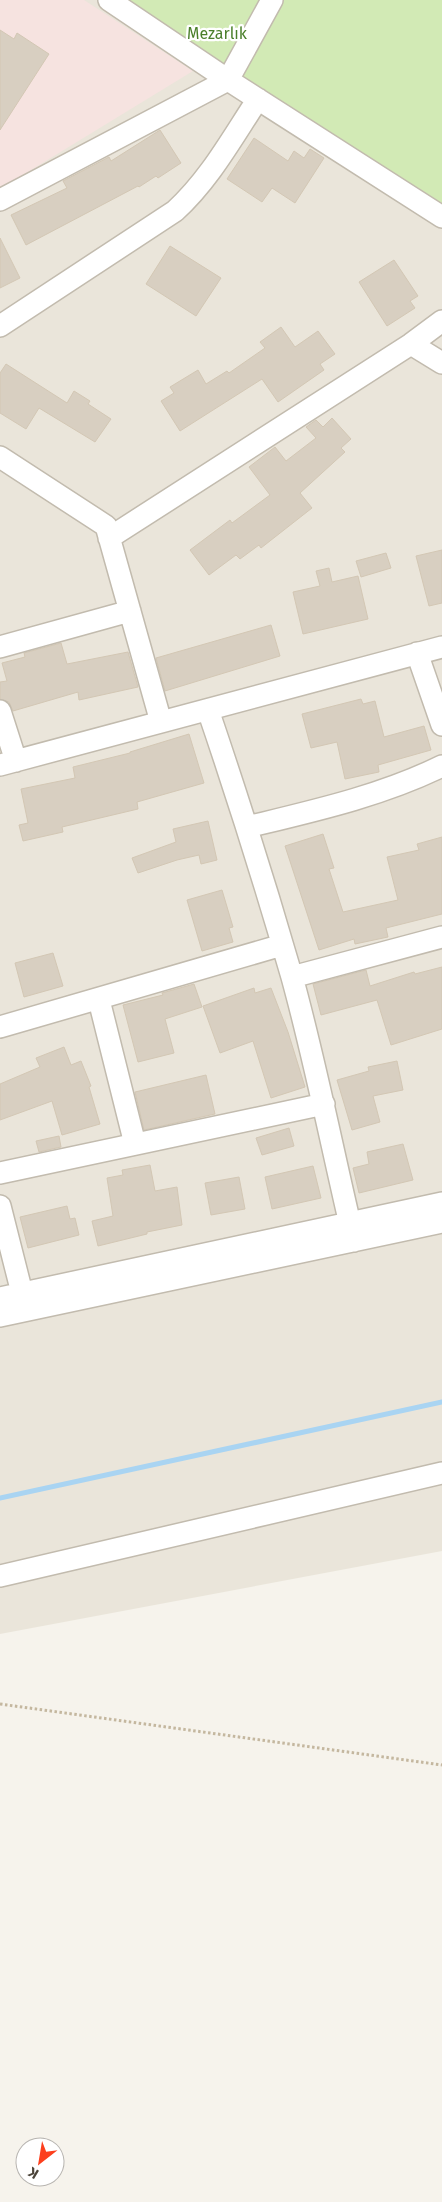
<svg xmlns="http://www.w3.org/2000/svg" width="442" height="2202" font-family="'Fira Sans',sans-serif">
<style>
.residential{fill:#eae5da}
.medical{fill:#f6e3e0}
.green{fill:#d2eab5}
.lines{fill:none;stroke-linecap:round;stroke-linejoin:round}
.stream{stroke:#a9d4f2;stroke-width:5}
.building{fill:#d8cfc1;stroke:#d3c7b4}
.minor-casing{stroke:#c2bbae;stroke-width:24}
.path{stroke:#c4b79f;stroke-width:3;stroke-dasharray:2.5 2.5;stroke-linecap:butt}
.minor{stroke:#fff;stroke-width:21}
.labels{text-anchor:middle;stroke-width:4.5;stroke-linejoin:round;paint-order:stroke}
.park-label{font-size:16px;fill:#4a7f2a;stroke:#fff}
</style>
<rect width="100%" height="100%" fill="#f6f3ec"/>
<path class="residential" d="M0,0H442V1551L0,1634Z"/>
<path class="medical" d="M0,0H84L193,71L0,189Z"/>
<path class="green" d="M109,0H442V217Z"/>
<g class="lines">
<path class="stream" d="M0,1498L442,1402"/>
</g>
<path class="building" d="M0,30L14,39L17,33L49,54L0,130Z
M160,130L181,163L158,178L156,176L139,187L138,186L26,245L11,215L67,188L63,181L109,157L111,161Z
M254,138L288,161L294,151L304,158L310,149L324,158L295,203L272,188L262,202L227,179Z
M0,238L20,278L0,288Z
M170,246L221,278L196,316L146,284Z
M394,260L418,296L410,301L415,308L387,326L359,282Z
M281,327L295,347L318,331L335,354L320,364L324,370L278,402L262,379L180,431L161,401L174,393L170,387L198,370L206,384L227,371L229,373L265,348L260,342Z
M6,364L67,403L74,391L90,401L88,404L111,419L95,442L39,408L26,429L0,413V373Z
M332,418L351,439L341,448L345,452L300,493L312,508L261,548L259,545L240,559L236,555L209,575L190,550L230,520L232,523L270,495L249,467L275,447L286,461L316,438L306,427L316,420L323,427Z
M442,550V603L429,606L416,556Z
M386,553L391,568L361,577L356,561Z
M329,568L332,582L358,576L368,619L303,634L293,592L320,586L316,571Z
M271,625L280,656L165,691L156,658Z
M61,643L67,664L128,652L138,687L79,700L78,692L13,711L9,702L0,699V682L7,681L2,663L25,657L24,653Z
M361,699L363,704L375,701L384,737L424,726L431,750L378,765L379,772L345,779L337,742L311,748L302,714Z
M189,734L204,783L137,802L138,809L62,827L63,832L23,841L19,825L28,823L21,789L75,778L73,767L130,753V752Z
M208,821L217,860L201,864L199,855L177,860L138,873L132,858L176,842L173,829Z
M323,834L334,868L329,869L343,912L398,900L387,857L419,850L417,844L442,837V914L386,928L388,937L355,944L354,939L319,950L285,846Z
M222,890L233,927L229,928L233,942L202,951L187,900Z
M53,953L63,986L24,997L15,963Z
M442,967V1029L391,1045L377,1000L321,1015L313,984L366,970L370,986L414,972L415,974Z
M194,984L202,1007L165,1019L174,1053L138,1062L123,1005L163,995L162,993Z
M254,988L255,993L271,988L288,1032L305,1087L271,1098L253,1041L220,1053L203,1006Z
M64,1047L71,1065L81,1061L91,1086L89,1087L100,1124L62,1135L52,1101L0,1120V1084L40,1067L36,1058Z
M397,1061L403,1090L373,1096L380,1122L352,1130L337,1080L369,1071L368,1067Z
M206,1075L215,1114L144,1130L135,1092Z
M289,1128L294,1146L262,1155L256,1138Z
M59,1136L61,1147L39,1152L36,1141Z
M403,1144L413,1180L359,1193L353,1168L369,1164L367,1152Z
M150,1165L155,1191L177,1187L182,1225L147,1232V1234L98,1246L92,1221L113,1216L107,1178L123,1175L122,1170Z
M313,1166L321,1198L272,1209L265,1177Z
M239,1177L245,1209L211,1215L205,1183Z
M67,1206L70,1219L75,1218L79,1235L28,1248L20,1217Z"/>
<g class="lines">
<g class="minor-casing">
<path id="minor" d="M109,0L228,80L442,217
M0,200L228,80L272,0
M0,326L175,211C210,179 232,138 258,99
M411,344L442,363
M0,457L106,526L161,722
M109,538L411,344L442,321
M0,647L130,611
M417,653L442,725
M208,710C238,798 266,887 292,977C316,1064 333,1153 354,1241
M0,711L16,761
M0,765L442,647
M247,827C313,811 381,796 442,766
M292,977L442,937
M99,1000L135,1144
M0,1027L282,945
M0,1173L324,1104
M0,1206L22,1293
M0,1298L442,1203
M0,1316L442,1222
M0,1576L442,1473"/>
</g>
<path class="path" d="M0,1704L442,1765"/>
<use href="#minor" class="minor"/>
</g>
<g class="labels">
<g class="park-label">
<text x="217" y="39">Mezarlık</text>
</g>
</g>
<g transform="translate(40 2162) rotate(211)"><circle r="24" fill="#ffffff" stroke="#b7b4b0"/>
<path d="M0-4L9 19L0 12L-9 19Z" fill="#fc3f1d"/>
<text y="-8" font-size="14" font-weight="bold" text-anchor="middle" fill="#4b4439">K</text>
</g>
</svg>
